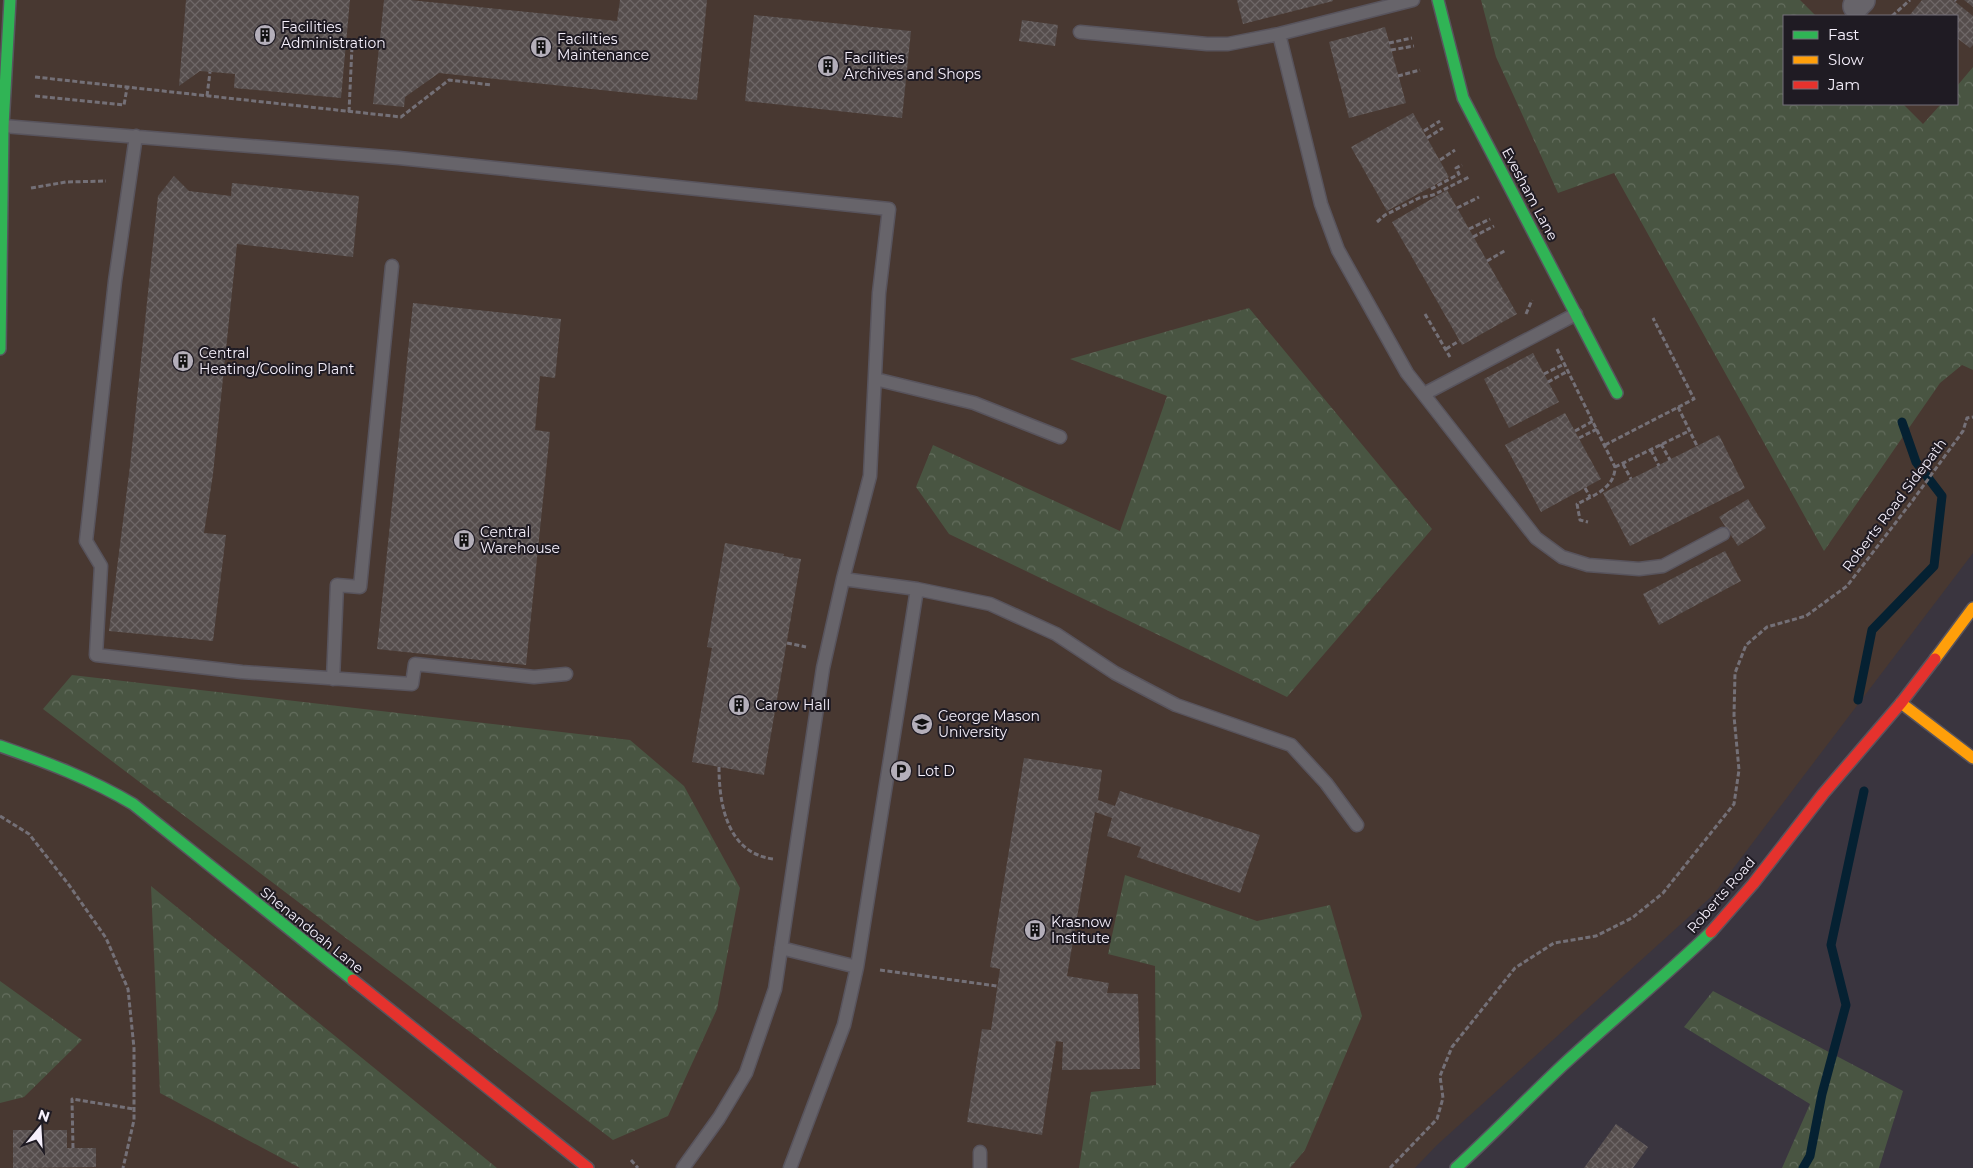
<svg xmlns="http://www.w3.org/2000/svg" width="1973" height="1168" font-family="Montserrat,sans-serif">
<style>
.education{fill:#483831;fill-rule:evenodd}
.forest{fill:url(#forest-crowns)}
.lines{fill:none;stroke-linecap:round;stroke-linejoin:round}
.stream{stroke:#052132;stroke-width:9}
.building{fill:url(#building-cross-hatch)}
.lane-casing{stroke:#58545d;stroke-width:15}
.street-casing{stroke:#58545d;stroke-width:28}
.fast-casing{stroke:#58545d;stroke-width:14}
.slow-casing{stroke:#58545d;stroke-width:14}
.jam-casing{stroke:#58545d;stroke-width:14}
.path{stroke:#747077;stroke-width:3;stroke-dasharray:5 2.5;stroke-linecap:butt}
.lane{stroke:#67646a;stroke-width:12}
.street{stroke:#67646a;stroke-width:25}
.fast{stroke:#30b455;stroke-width:11}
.slow{stroke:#ff9f0a;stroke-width:11}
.jam{stroke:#e5322d;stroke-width:11}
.labels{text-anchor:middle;stroke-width:4;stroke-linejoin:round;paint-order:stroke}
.poi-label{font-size:14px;fill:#f6f0fc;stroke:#1f1b23;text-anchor:start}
.street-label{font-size:14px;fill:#f6f0fc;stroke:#1f1b23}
</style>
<defs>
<pattern id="forest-crowns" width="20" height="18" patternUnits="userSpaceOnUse" patternTransform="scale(1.25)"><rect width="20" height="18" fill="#495542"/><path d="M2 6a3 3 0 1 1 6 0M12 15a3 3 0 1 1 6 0" fill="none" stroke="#646e5e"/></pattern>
<pattern id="building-cross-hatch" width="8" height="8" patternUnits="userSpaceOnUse" patternTransform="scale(1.25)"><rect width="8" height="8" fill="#554d4c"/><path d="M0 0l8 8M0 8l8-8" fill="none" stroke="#6e6767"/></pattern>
</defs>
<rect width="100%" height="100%" fill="#3a353f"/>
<path class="education" d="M0,0H1973V553L1713,895L1437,1145L1415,1168H0ZM1784,16H1957V104H1784Z"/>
<path class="forest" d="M1481,0H1800L1816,16H1784V104H1903L1923,124L1941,104H1957V86L1973,67V370L1962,365L1940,383L1824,551L1614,173L1558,193L1496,57Z
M1249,308L1432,529L1287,697L949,534L916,487L933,445L1120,531L1167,396L1070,359Z
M72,675L630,740L684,786L740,888L717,1009L668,1116L613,1140L43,709Z
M1125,875L1257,921L1330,905L1362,1016L1305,1150L1290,1168H1079L1091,1092L1156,1085L1155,966L1108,954Z
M151,886L497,1168H300L160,1093Z
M0,981L82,1040L24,1097L0,1103Z
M1713,991L1903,1091L1879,1168H1782L1810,1104L1684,1027Z"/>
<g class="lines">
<path class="stream" d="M1858,700L1872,630L1934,566L1942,496L1916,462L1902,422
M1803,1168L1810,1156L1822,1094L1846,1005L1831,945L1864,791"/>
</g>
<path class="building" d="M186,0H350L341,98L234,88L235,74L200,71L179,86Z
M384,0H410L617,21L620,0H707L697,100L439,73L405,97L404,107L373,104Z
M1237,0H1333V1L1243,24Z
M1922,0H1953L1973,16V45L1970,48L1957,38V16H1909Z
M1964,0H1973V7Z
M754,15L911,31L902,118L745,101Z
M1022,20L1058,25L1055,46L1019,41Z
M1385,27L1406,103L1349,118L1329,42Z
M1413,113L1449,177L1387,211L1351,147Z
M174,176L189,191L231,196L232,183L359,196L353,257L237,244L213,474L204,533L226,535L213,641L109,631L130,466L158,196Z
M1447,190L1517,314L1462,345L1392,222Z
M413,303L561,319L555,378L540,376L535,430L550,432L526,665L377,649Z
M1533,353L1559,402L1509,428L1484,379Z
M1565,413L1601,479L1541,512L1505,445Z
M1719,435L1745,488L1630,546L1603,493Z
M1748,499L1766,528L1738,546L1719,517Z
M725,543L784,554L783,556L801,559L764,775L692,762L712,648L707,647Z
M1725,551L1741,581L1659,625L1643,594Z
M1024,758L1102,770L1098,800L1115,806L1120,791L1260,835L1240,893L1137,857L1141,847L1107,836L1112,818L1095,812L1067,976L1109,983L1107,993L1138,994L1140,1069L1062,1070L1063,1042L1056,1041L1042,1135L967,1122L982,1029L991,1030L1000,969L990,967Z
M1616,1124L1648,1147L1633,1168H1584Z
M13,1130H67V1148H96V1167L13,1168Z"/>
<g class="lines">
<g class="lane-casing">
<path id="lane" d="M1080,32L1207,44H1228L1279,34L1413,0
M1279,34L1321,204L1338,250L1407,373L1536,538L1562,557L1588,565L1639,569L1663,566L1723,534
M3,126L399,158L889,209L879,293L870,476L843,579L823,668L775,989L746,1073L719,1118L683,1168
M136,136L115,281L86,541L101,566L96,655L242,672L412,684L415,664L534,677L566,674
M875,379L974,403L1060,437
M1424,394L1576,314
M843,579L917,589L990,604L1056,634L1115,673L1176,705L1291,745L1326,783L1357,825
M333,679L337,585L360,587L392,266
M781,948L857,967
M790,1168L844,1025L857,967L917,589
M980,1168V1152"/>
</g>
<g class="street-casing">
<path id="street" d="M1856,6L1862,0"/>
</g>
<g class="fast-casing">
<path id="fast" d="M1438,0L1463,98L1617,393
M0,349L3,126L10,0
M0,746C46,762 91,779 133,804L353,980
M1456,1168C1493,1134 1527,1099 1563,1065C1612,1020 1663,978 1711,932"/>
</g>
<g class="slow-casing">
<path id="slow" d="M1935,659L1973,608
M1901,703L1973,758"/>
</g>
<g class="jam-casing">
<path id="jam" d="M1711,932L1753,884L1823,794L1901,703L1935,659
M353,980L588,1168"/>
</g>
<path class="path" d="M1955,0L1956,1
M1892,16L1910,0
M1389,43L1412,38
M1391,50L1414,46
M1398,76L1420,70
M35,77L401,117L449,80L492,85
M35,96L124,105L127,88
M207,96L210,72
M349,112L352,46
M1424,131L1440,121
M1427,138L1443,128
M1440,160L1455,150
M31,188L66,182L106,181
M1431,189L1459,174L1456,168L1462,165
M1457,208L1479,197
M1377,222L1385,215L1419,198L1433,195L1469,177
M1469,229L1490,219
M1473,237L1494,226
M1487,261L1506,250
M1425,314L1450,357
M1526,314L1532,300
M1446,349L1459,341
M1557,349L1615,467C1615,488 1593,496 1577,504L1580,520L1588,522
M1544,374L1564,364
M1548,382L1568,371
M1678,407L1697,446
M1575,431L1593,421
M1579,438L1597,429
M1661,444L1670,460
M1605,445L1694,399L1653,318
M1651,450L1659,466
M1623,464L1631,479
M1615,467L1689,431
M1585,488L1590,497
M787,643L806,647
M719,767C719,806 728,853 773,859
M0,816L29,834L69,885L106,938L128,989L134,1048V1120L123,1168
M880,970L997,986
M73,1148L72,1099L134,1109
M631,1160L638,1168
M1390,1168L1437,1119L1443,1098L1440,1076L1452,1047L1515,968L1554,943L1596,936L1632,918L1663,893L1734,804L1739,770L1734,716L1735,673L1746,645L1767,627L1806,616L1847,586L1913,500L1963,431L1967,418L1973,417"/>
<use href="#lane" class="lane"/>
<use href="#street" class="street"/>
<use href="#fast" class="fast"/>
<use href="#slow" class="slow"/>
<use href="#jam" class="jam"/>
</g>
<defs>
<g id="building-disc" transform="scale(1.125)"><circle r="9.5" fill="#b4afba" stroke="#1f1b23"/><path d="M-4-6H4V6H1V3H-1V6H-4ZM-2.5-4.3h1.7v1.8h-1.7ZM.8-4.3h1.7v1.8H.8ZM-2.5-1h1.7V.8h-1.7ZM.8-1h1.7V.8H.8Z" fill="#111"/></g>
<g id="university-disc" transform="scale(1.125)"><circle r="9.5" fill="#b4afba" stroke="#1f1b23"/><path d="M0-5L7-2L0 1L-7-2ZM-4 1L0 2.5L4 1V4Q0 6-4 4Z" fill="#111"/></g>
<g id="parking-disc" transform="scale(1.125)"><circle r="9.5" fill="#b4afba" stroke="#1f1b23"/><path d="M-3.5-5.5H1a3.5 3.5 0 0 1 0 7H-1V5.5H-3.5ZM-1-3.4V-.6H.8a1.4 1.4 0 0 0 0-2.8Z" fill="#111"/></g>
</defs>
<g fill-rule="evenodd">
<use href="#building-disc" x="265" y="35"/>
<use href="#building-disc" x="541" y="47"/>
<use href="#building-disc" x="828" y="66"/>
<use href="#building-disc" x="183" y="361"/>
<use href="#building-disc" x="464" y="540"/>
<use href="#building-disc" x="739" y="705"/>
<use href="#university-disc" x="922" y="724"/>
<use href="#parking-disc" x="901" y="771"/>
<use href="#building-disc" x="1035" y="930"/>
</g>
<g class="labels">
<g class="poi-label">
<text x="281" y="32">Facilities<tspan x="281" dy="16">Administration</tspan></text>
<text x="557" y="44">Facilities<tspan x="557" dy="16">Maintenance</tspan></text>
<text x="844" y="63">Facilities<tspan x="844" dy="16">Archives and Shops</tspan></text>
<text x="199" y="358">Central<tspan x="199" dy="16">Heating/Cooling Plant</tspan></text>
<text x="480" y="537">Central<tspan x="480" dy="16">Warehouse</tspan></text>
<text x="755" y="710">Carow Hall</text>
<text x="938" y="721">George Mason<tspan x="938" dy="16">University</tspan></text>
<text x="917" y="776">Lot D</text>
<text x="1051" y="927">Krasnow<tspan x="1051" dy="16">Institute</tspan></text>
</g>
<g class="street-label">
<text transform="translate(1530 194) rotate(62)" y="5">Evesham Lane</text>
<text transform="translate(1894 505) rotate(-53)" y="5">Roberts Road Sidepath</text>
<text transform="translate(1721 895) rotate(-49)" y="5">Roberts Road</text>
<text transform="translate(312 930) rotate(39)" y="5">Shenandoah Lane</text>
</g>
</g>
<rect x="1783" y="15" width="175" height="90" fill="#1f1b23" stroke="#75707a"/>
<rect x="1793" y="31" width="25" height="8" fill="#30b455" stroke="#75707a"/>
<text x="1828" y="40" font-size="15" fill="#f6f0fc">Fast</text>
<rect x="1793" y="56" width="25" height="8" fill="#ff9f0a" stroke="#75707a"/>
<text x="1828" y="65" font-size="15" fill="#f6f0fc">Slow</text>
<rect x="1793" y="81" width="25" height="8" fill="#e5322d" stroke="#75707a"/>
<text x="1828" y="90" font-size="15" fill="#f6f0fc">Jam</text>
<g transform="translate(40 1128) rotate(18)" stroke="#1f1b23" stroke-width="4" paint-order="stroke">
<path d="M0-4L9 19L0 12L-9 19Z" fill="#f6f0fc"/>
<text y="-8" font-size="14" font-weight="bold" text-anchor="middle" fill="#f6f0fc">N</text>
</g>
</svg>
